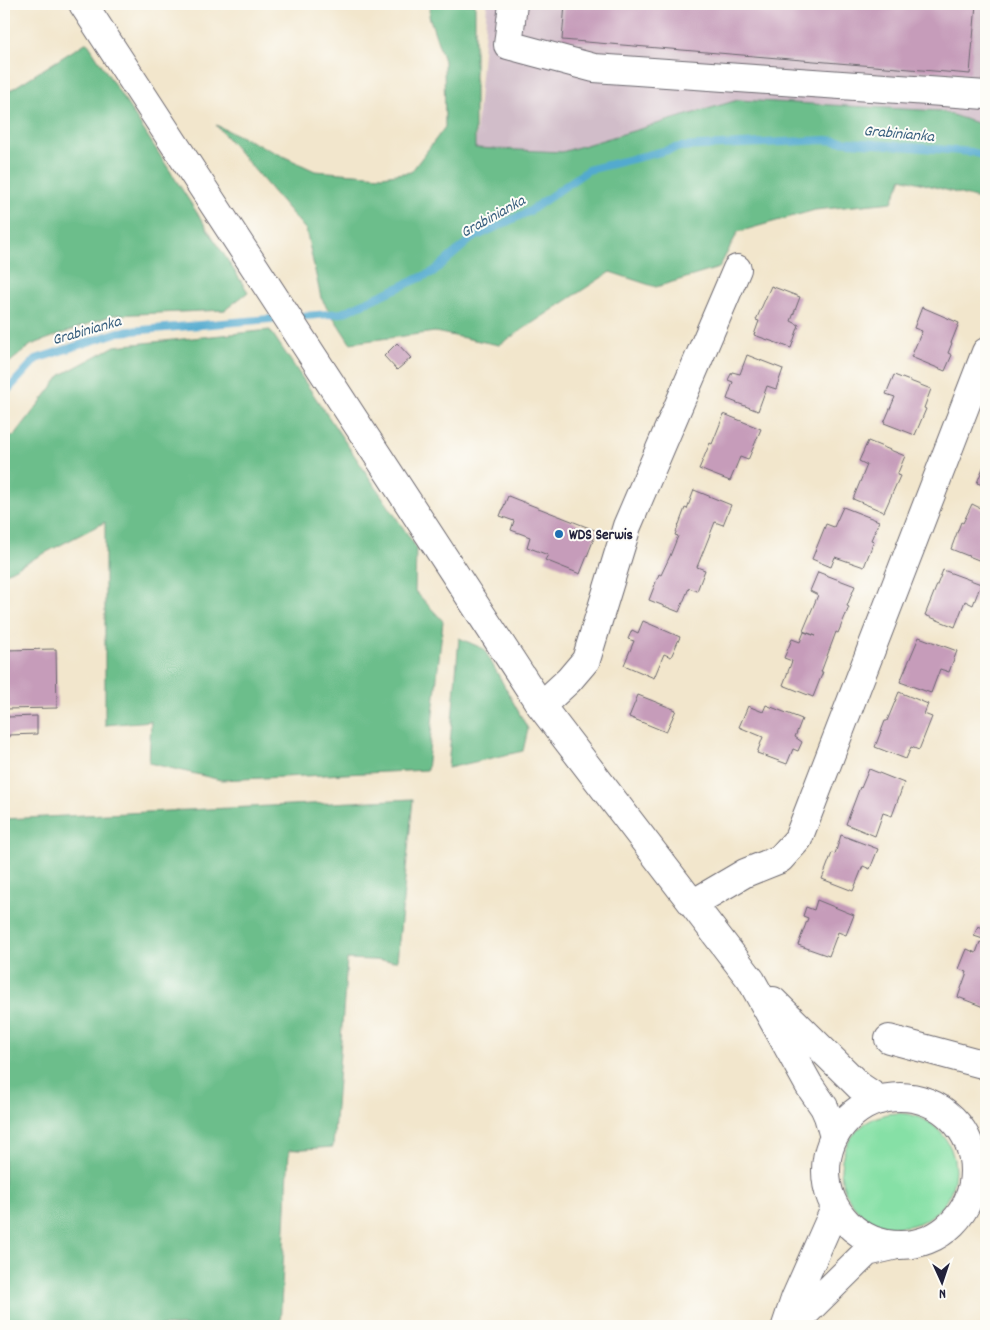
<svg xmlns="http://www.w3.org/2000/svg" width="990" height="1330" font-family="Dekko,sans-serif">
<style>
.industrial{fill:#d1bdc9}
.green{fill:#86e0a6;stroke:#548170}
.forest{fill:#6cbe8b;stroke:#477063}
.lines{fill:none;stroke-linecap:round;stroke-linejoin:round}
.stream{stroke:#52aacf;stroke-width:8}
.building{fill:#c69cba}
.minor-casing{stroke:#6b676e;stroke-width:30}
.minor{stroke:#fff;stroke-width:28}
.poi-dot{fill:#1f6fb2;stroke:#fdfcf7;stroke-width:2}
.labels{text-anchor:middle;stroke-width:4;stroke-linejoin:round;paint-order:stroke}
.poi-label{font-size:15px;font-weight:bold;fill:#22223b;stroke:#fdfcf7;text-anchor:start}
.water-label{font-size:16px;font-style:italic;fill:#385f7e;stroke:#fdfcf7}
</style>
<rect width="100%" height="100%" fill="#fdfcf7"/>
<filter id="ink" filterUnits="userSpaceOnUse"><feTurbulence type="fractalNoise" baseFrequency=".02" numOctaves="2"/><feDisplacementMap in="SourceGraphic" scale="10" xChannelSelector="R" yChannelSelector="G"/><feConvolveMatrix kernelMatrix="1 2 1 2 8 2 1 2 1" color-interpolation-filters="sRGB"/></filter>
<filter id="wash" filterUnits="userSpaceOnUse"><feTurbulence type="fractalNoise" baseFrequency=".0096" numOctaves="4" result="noise"/><feDisplacementMap in="SourceGraphic" scale="20" xChannelSelector="R" yChannelSelector="G"/><feGaussianBlur stdDeviation="1.12" result="paint"/><feColorMatrix in="noise" values="0 0 0 0 0 0 0 0 0 0 0 0 0 0 0 0 0 1.4 0 .05"/><feComposite in="paint" operator="in"/></filter>
<g filter="url(#wash)">
<rect width="100%" height="100%" fill="#f2e6cc"/>
<path class="industrial" d="M487,4H986V126L940,111L738,100L562,152L475,148Z"/>
<path class="green" d="M841 1170a57 57 0 1 1 114 0a57 57 0 1 1-114 0Z"/>
<path class="forest" d="M431,4H475V148L562,152L738,100L940,111L986,126V201L902,178L892,202L815,210L738,232L719,268L656,287L610,272L499,345L435,332L350,343L321,298L306,230L216,125L315,171L382,176L411,172L445,127L444,61L429,16Z
M87,42L248,292L225,310L113,315L31,345L4,367V94Z
M270,330L416,547L415,591L443,621L427,770L221,780L149,763L151,721L105,725V522L4,574V439L15,435L61,375L115,346Z
M459,638L484,649L528,729L523,751L448,768Z
M413,799L397,961L347,959L333,1147L289,1150L280,1326H4V819Z"/>
<g class="lines">
<path class="stream" d="M293,317L342,313L433,272L471,239L530,211L588,170L680,147L826,140L972,152L986,156
M4,394L36,359L119,332L282,318"/>
</g>
<g id="blocks">
<path class="building" d="M565,4H976L970,74L562,40Z
M771,286L800,297L791,321L799,325L791,348L754,335L759,321L756,320Z
M922,307L959,323L951,343H952L948,353L952,355L945,371L911,357L922,331L914,328Z
M397,343L411,358L397,370L384,356Z
M747,355L783,369L776,389L767,386L758,411L727,399L733,382L728,380L732,372L740,374Z
M894,375L931,389L924,408L926,409L915,435L884,423L895,397L886,394Z
M724,414L761,429L748,460L740,457L730,481L699,469L710,443L712,444Z
M868,441L905,456L897,475L900,476L884,512L853,499L867,465L859,461Z
M986,460V486L977,483Z
M694,490L731,505L723,525L715,522L697,567L705,570L697,591L689,588L679,612L649,600L659,574L661,575L670,556L678,536L675,535L685,508L687,509Z
M508,496L597,531L580,574L545,560L548,555L527,547L530,537L511,530L514,521L500,516Z
M972,504L986,511V547L981,561L951,549L961,522L963,523Z
M843,507L879,521L871,540L874,541L864,567L835,557L831,567L812,559L826,524L834,527Z
M943,570L981,584L973,605L965,601L955,627L925,615Z
M818,572L855,586L847,606L849,607L838,633L836,632L821,672H823L813,697L783,685L792,661L784,658L792,639L800,642L804,632L816,636L803,631L818,595L810,591Z
M643,621L680,637L671,657L664,654L654,678L624,665L634,641L628,639L632,630L638,633Z
M919,637L957,651L949,672L940,669L931,693L900,682Z
M56,649L57,708L4,709V650Z
M899,692L928,704L924,714L932,717L919,750L911,747L906,759L875,747L885,721H887Z
M638,695L676,710L666,732L629,717Z
M766,705L802,719L795,737L802,742L798,751L793,749L787,764L757,753L763,737L739,727L748,706L763,712Z
M4,715H8V717L37,716V734L9,735V738H4Z
M869,769L904,783L892,816L883,813L875,836L846,824L860,787L861,788Z
M841,835L878,849L870,869L863,866L853,891L822,879L832,853L835,854Z
M817,900L854,915L846,935L838,932L829,956L798,945L808,918L803,916L806,907L814,910Z
M978,926L986,929V940L974,936Z
M980,942L986,944V1008L958,997L967,972L959,969L967,949L976,953Z"/>
</g>
</g>
<g filter="url(#ink)">
<use href="#blocks" fill-opacity="0" stroke="#6b676e" stroke-width="1"/>
<g class="lines">
<g class="minor-casing">
<path id="minor" d="M83,4L541,706L751,980L809,1085L824,1107L828,1116L834,1137
M513,4L508,45L594,68L986,95
M541,706L569,680L586,660L627,526L737,269
M694,903L745,873L780,859L798,839L986,352
M773,1001L859,1086L880,1100
M889,1039L986,1065
M826 1171a74 74 0 1 1 148 0a74 74 0 1 1-148 0Z
M786,1326L795,1299L833,1213L834,1206
M792,1326L867,1252L893,1246"/>
</g>
<use href="#minor" class="minor"/>
</g>
</g>
<circle class="poi-dot" cx="559" cy="534" r="5"/>
<g class="labels">
<g class="poi-label">
<text x="569" y="539">WDS Serwis</text>
</g>
<g class="water-label">
<text transform="translate(899 132) rotate(5)" y="6">Grabinianka</text>
<text transform="translate(492 215) rotate(-29)" y="6">Grabinianka</text>
<text transform="translate(86 329) rotate(-16)" y="6">Grabinianka</text>
</g>
</g>
<rect width="990" height="1330" fill="none" stroke="#fdfcf7" stroke-width="20"/>
<g transform="translate(942 1282) rotate(177)" stroke="#fdfcf7" stroke-width="4" paint-order="stroke">
<path d="M0-4L9 19L0 12L-9 19Z" fill="#22223b"/>
<text y="-8" font-size="14" font-weight="bold" text-anchor="middle" fill="#22223b">N</text>
</g>
</svg>
